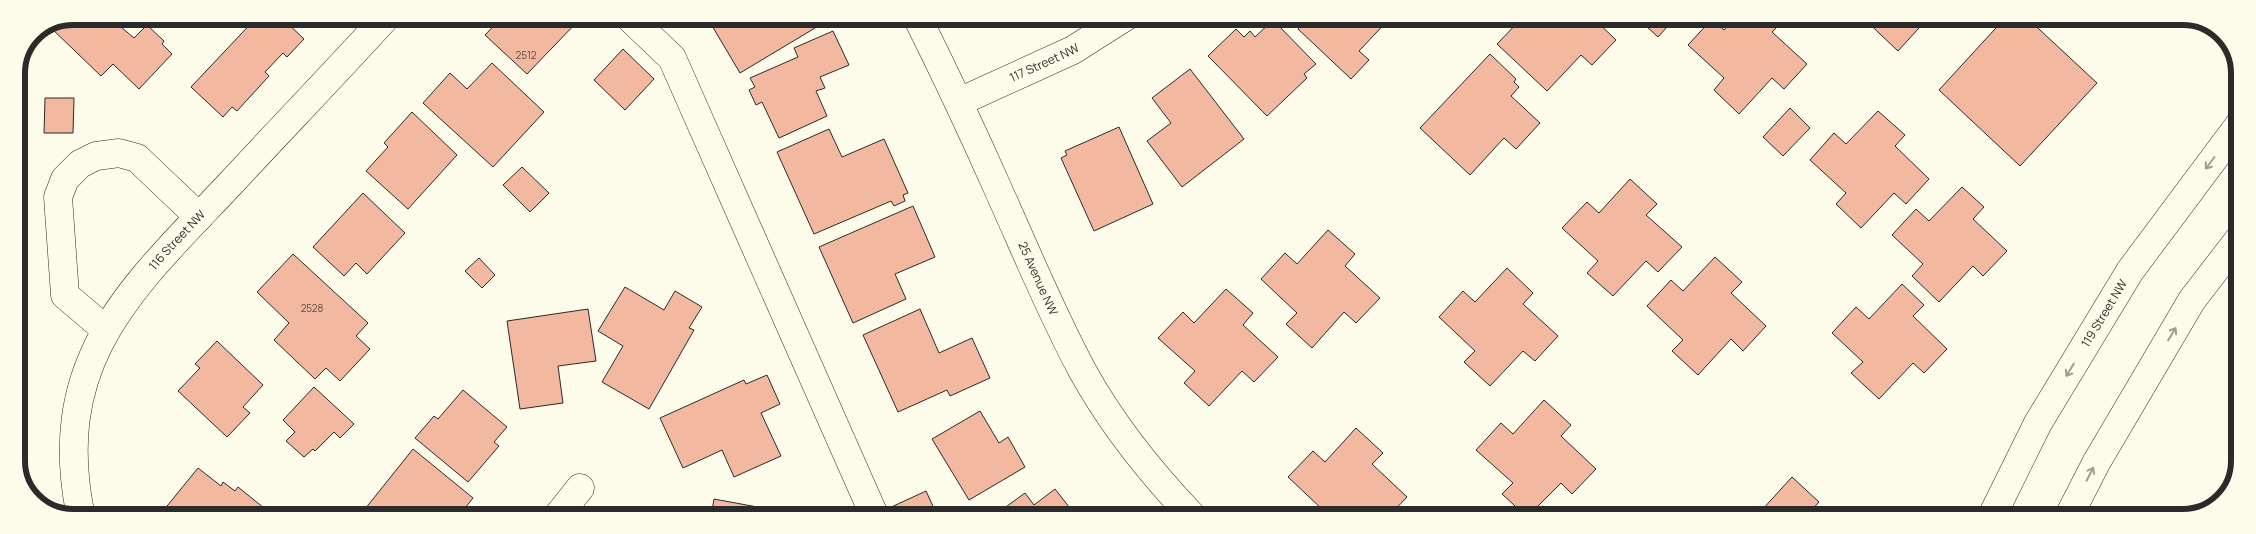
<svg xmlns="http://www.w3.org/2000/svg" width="2256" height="534" font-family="Manrope,sans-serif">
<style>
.building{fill:#f2b8a0;stroke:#2b2b2b}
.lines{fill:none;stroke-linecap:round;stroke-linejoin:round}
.minor-casing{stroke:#2b2b2b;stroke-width:29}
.major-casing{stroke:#2b2b2b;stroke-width:29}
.minor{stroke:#fdfbea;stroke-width:28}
.major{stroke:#fdfbea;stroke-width:28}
.oneway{stroke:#9e9d94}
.labels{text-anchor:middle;stroke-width:4;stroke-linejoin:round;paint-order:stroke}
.number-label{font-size:10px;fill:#5d4e48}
.street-label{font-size:12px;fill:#2b2b2b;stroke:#fdfbea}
.rim{fill:none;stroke:#2b2b2b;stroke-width:6}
</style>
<rect width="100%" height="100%" fill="#fdfbea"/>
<path class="building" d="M73,16H108L134,38L147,25L164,41L162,44L172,54L139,89L113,64L101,76L49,26Z
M258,16H280L304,39L287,57L283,53L265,72L269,76L237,111L232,107L223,117L191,87Z
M503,16L571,17L577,22L527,74L485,35Z
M724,17H822L825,22L740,73L711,24Z
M1309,17H1391L1359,51L1369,60L1351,79L1298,29Z
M1523,17H1592L1616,40L1592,65L1581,55L1547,91L1497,44Z
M1636,17H1676L1658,37Z
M1736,17H1779L1783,21L1772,32L1807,64L1784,89L1772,78L1739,114L1714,90L1724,78L1688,45L1712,19L1724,30Z
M1862,17H1929L1898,51Z
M2006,17H2026L2097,83L2020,166L1939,90Z
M1273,20L1316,64L1304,74L1307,78L1267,116L1208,56L1236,29L1244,37L1250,31L1255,37Z
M833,31L849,65L820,77L825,88L816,91L827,116L779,138L762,102L756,105L749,90L755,87L750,78L798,57L794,48Z
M623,49L654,79L625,110L594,80Z
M1490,54L1516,79L1514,82L1519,87L1511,96L1540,123L1516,149L1504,138L1470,175L1420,128Z
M492,63L544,112L493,167L423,103L450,73L467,89Z
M1190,69L1244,139L1182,187L1147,141L1171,123L1152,98Z
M45,98H74L73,133H44Z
M1790,108L1810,128L1783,156L1763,137Z
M1878,111L1905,135L1895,146L1929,179L1906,204L1894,193L1861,228L1836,204L1846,193L1810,160L1834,133L1846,144Z
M412,112L457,155L408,209L366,171L388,147L384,143Z
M1119,127L1153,204L1094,231L1061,158L1067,155L1065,151Z
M829,129L842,157L884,139L908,193L903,195L905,201L894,206L891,201L814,234L777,152Z
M522,167L549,193L530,212L503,185Z
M1630,179L1657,204L1646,215L1682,247L1658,272L1646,261L1613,296L1587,273L1598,261L1562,228L1587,202L1599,213Z
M1962,187L1984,207L1973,219L2007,251L1983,276L1973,266L1939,302L1912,276L1923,264L1892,235L1916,209L1929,221Z
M363,193L405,233L367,274L356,263L344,276L313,247Z
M913,206L935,257L895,274L906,299L853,323L819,247Z
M1328,230L1355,254L1345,266L1380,298L1356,323L1344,312L1312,348L1286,324L1297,313L1261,279L1285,253L1297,264Z
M293,254L368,323L356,336L370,349L340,381L326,368L315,379L274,340L289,323L257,292Z
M1715,257L1742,282L1731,293L1766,326L1743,351L1731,339L1698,375L1672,351L1683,340L1647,306L1671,280L1683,291Z
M479,258L495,275L482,288L465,271Z
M1507,268L1533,293L1523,304L1558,336L1535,361L1523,351L1490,386L1464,362L1475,351L1439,317L1463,291L1475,302Z
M1902,284L1924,305L1913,316L1947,349L1924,373L1913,363L1879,399L1851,373L1863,362L1832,333L1856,307L1869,319Z
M625,287L664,310L675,291L702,307L689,328L694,330L649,409L602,382L623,346L598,331Z
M1226,289L1253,313L1243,325L1278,357L1254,382L1242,371L1209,406L1184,383L1195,371L1158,338L1183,312L1194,323Z
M588,309L596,361L558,366L563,403L520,409L507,321Z
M920,309L939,353L972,338L990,378L950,396L947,390L898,412L863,335Z
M217,341L263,385L243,407L250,413L227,437L178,391L200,368L195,364Z
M767,375L780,404L761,413L781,456L734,477L722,450L683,468L660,418L744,380L746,384Z
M314,387L354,424L340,438L334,432L315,451L313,449L304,457L286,441L295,432L283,420Z
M463,390L507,427L494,442L499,446L468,482L415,438L434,416L438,419Z
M1544,400L1571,425L1561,436L1596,469L1572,494L1561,483L1527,517L1502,494L1513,483L1476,450L1501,423L1513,434Z
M980,411L999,443L1008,437L1025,467L969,500L932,439Z
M1356,428L1383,453L1372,464L1407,497L1388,517H1380L1372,510L1366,517H1318L1324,511L1288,477L1313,451L1325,462Z
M413,449L473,498L458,517H365L361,514Z
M198,468L221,486L223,482L235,491L238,487L264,508L258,517H170L163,511Z
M1792,477L1819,502L1809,513L1815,518H1744L1755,506L1761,511Z
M1055,489L1077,517H992L1025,493L1034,505Z
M926,491L938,517H890L887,509Z
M714,499L790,513L789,517H711Z"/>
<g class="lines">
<g class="minor-casing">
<g id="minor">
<path d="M629,17L672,58L875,517"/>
<path id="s1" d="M917,17C947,77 975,137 1002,198C1028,256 1052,314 1082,370C1111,423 1151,473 1193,517"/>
<path id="s2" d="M959,102L1073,50L1125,17"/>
<path d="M105,329L65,295L58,197L65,179L80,164L96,156L119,153L137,158L199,217"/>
<path id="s3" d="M81,517C48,359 132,288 230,184C282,128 335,73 387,16"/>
<path d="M557,517L580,488"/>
</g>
</g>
<g class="major-casing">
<g id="major">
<path id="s4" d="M1991,518L2038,423L2130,271L2239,125"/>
<path d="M2068,518L2096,463L2192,300L2239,239"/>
</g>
</g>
<use href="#minor" class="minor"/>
<use href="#major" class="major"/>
</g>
<defs><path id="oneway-shaft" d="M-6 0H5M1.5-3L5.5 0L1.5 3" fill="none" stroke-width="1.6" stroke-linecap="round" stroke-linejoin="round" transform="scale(1.25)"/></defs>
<g class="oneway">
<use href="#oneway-shaft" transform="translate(2210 163) rotate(127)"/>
<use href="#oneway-shaft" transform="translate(2172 334) rotate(-59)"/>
<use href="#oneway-shaft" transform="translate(2070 370) rotate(121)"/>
<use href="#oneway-shaft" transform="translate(2090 474) rotate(-63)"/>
</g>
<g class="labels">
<g class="number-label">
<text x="526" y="59">2512</text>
<text x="312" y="312">2528</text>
</g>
<g class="street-label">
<text dy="4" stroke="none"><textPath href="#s2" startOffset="94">117 Street NW</textPath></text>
<text dy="4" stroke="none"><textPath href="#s3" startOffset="308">116 Street NW</textPath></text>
<text dy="4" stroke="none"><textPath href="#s1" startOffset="288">25 Avenue NW</textPath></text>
<text dy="4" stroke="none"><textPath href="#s4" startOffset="234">119 Street NW</textPath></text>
</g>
</g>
<path d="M0 0H2256V534H0ZM73 25H2183A48 48 0 0 1 2231 73V461A48 48 0 0 1 2183 509H73A48 48 0 0 1 25 461V73A48 48 0 0 1 73 25Z" fill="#fdfbea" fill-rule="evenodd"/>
<path class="rim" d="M73 25H2183A48 48 0 0 1 2231 73V461A48 48 0 0 1 2183 509H73A48 48 0 0 1 25 461V73A48 48 0 0 1 73 25Z"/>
</svg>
